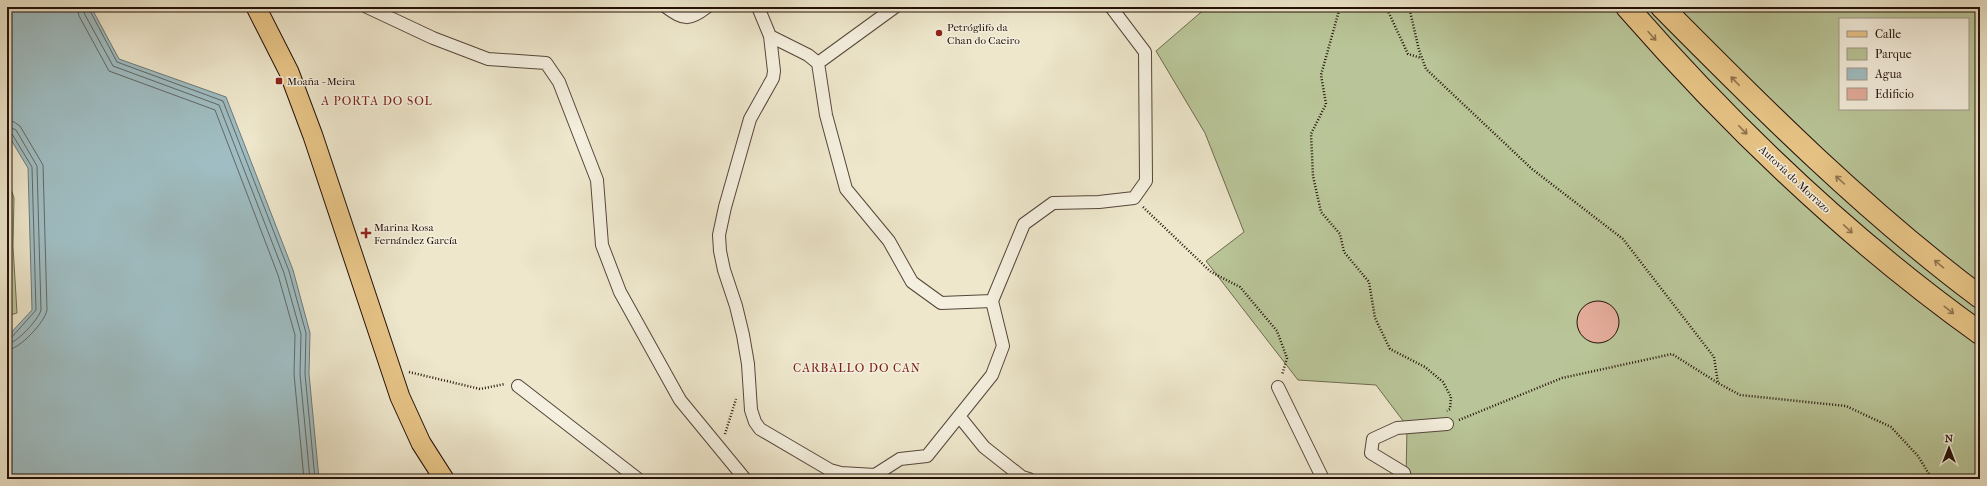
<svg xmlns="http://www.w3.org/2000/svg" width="1987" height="486" font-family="'IM FELL French Canon',serif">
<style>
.green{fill:#b9c598;stroke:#6e6b50;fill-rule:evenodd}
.water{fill:#9fbdc2;stroke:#6e7878}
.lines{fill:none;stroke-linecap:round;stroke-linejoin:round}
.shore{stroke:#626766;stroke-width:1}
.building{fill:#e3ac9a;stroke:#241109}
.street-casing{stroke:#56463a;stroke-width:14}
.primary-casing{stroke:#241109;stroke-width:21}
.highway-casing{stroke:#241109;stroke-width:24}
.path{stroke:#241109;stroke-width:2.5;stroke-dasharray:1 2;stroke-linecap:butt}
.street{stroke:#f4efde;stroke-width:12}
.primary{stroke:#e7c486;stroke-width:19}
.highway{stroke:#e7c486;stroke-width:22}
.oneway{stroke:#8f734e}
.poi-dot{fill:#8f2418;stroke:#f4efde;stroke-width:1.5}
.labels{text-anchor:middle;stroke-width:3;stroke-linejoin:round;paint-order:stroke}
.poi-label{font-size:11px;fill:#241109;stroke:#f4efde;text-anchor:start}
.street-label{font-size:11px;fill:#241109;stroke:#f4efde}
.neighbourhood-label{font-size:12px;letter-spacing:1px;fill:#7a1f14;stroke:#f4efde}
</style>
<rect width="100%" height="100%" fill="#eee7cc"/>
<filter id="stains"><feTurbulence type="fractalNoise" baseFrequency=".005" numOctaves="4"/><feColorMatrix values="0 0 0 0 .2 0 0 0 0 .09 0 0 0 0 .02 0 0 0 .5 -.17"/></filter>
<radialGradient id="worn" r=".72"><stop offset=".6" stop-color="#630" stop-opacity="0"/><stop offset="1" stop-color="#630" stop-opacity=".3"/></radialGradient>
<path class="green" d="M1207,7H1980V479H1406L1407,426L1376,385L1298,380L1206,261L1244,232L1205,133L1156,51ZM1840,19H1968V109H1840Z
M7,177L14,198L13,246L17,313L7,316Z"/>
<path class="water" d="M11,7H91L119,59L226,97L293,270L310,333L309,374L319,479H7V337L32,310L28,168L7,133V14Z"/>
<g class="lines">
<path class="shore" d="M77,7L79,16L109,71L215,110L278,275L295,335L294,374L304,479
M83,7L84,13L113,66L219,105L284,273L301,334L300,374L310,479
M88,7L117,62L223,101L289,271L306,333L305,374L315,479
M7,120L14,122L20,126L43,165L47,310C45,322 19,350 7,350
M7,126L16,130L37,166L41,310C39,319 16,344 7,344
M7,131L12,134L32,167L36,310L11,338L7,339"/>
</g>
<path class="building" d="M1577 322a21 21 0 1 1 42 0a21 21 0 1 1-42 0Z"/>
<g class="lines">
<g class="street-casing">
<path id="street" d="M367,7L433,38L488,59L546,63L559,82L597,180L602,245L620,292L680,400L745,479
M666,7C684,20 689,21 707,7
M758,7L770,36L808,55L818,63L826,115L846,189L889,241L912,282L941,303L992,301L1024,224L1053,203L1099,202L1134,198L1146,181L1145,52L1111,7
M770,36L774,71L773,78L750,119L725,207L719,235L720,251L724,270L736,306L743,335L748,364L751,410L755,422L760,429L830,470L841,473L875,475
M818,63L895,7
M518,386L638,479
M1278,387L1323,479
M959,416L984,447L1022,477L1029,479
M875,479V475L900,459L927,456L992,375L1003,346L992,301
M1405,479L1404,473L1371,453L1373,439L1397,428L1447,424"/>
</g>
<g class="primary-casing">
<path id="primary" d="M256,7L289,72L313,136L400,397L421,443L444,479"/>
</g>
<g class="highway-casing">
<path id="highway" d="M1627,7C1732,127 1850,240 1980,333
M1662,7C1763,109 1865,211 1980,297"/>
</g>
<path class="path" d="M1340,7L1321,75L1326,104L1311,134L1313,176L1321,212L1340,234L1344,252L1369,282L1375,318L1390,349L1425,367L1443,382L1451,397L1450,409L1447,411
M1386,7L1408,54L1421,58
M1409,7L1419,50L1426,69L1532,169L1623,239L1714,357L1718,383L1740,395L1846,406L1891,427L1918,456L1932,479
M1143,207L1211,272L1240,287L1277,331L1287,358L1282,375
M409,372L480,389L505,384
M1459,420L1562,378L1672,354L1718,383
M725,434L736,399"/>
<use href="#street" class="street"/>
<use href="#primary" class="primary"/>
<use href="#highway" class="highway"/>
</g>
<defs><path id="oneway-shaft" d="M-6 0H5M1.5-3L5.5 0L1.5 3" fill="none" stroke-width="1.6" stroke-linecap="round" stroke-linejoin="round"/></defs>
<g class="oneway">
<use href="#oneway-shaft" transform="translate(1652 36) rotate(48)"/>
<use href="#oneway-shaft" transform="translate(1735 81) rotate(-134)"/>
<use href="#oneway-shaft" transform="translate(1743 130) rotate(46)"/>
<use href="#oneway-shaft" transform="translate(1840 180) rotate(-138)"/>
<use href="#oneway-shaft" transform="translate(1848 229) rotate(43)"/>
<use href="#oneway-shaft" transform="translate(1939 264) rotate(-141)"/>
<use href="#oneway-shaft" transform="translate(1949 310) rotate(38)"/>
</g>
<g class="poi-dot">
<circle cx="939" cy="33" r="4"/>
<rect x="275" y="77" width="8" height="8" rx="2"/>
<path d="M364 227h4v4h4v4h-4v4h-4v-4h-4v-4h4z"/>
</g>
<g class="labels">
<g class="poi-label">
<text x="947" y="31">Petróglifo da<tspan x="947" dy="13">Chan do Caeiro</tspan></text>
<text x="287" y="85">Moaña - Meira</text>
<text x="374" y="231">Marina Rosa<tspan x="374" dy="13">Fernández García</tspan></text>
</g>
<g class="street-label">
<text transform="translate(1795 179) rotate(43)" y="4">Autovía do Morrazo</text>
</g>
<g class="neighbourhood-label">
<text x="377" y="105">A PORTA DO SOL</text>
<text x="857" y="372">CARBALLO DO CAN</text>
</g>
</g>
<rect width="1987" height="486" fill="none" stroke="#eee7cc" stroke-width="24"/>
<rect x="8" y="8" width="1971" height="470" fill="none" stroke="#241109" stroke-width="2"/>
<rect x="12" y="12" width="1963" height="462" fill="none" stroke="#241109"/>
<rect x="1839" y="18" width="130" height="92" fill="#f4efde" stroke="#a19689"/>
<rect x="1847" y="31" width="20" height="6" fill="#e7c486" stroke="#a19689"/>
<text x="1875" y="38" font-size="12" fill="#241109">Calle</text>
<rect x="1847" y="48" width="20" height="12" fill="#b9c598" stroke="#a19689"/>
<text x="1875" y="58" font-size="12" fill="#241109">Parque</text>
<rect x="1847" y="68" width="20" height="12" fill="#9fbdc2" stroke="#a19689"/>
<text x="1875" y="78" font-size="12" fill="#241109">Agua</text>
<rect x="1847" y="88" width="20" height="12" fill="#e3ac9a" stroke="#a19689"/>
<text x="1875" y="98" font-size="12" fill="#241109">Edificio</text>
<g transform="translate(1949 448)" stroke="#f4efde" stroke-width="3" paint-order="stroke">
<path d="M0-3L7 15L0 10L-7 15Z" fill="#241109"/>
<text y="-6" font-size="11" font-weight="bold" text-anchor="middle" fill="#241109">N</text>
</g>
<rect width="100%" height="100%" filter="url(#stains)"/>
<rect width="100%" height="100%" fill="url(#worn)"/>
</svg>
